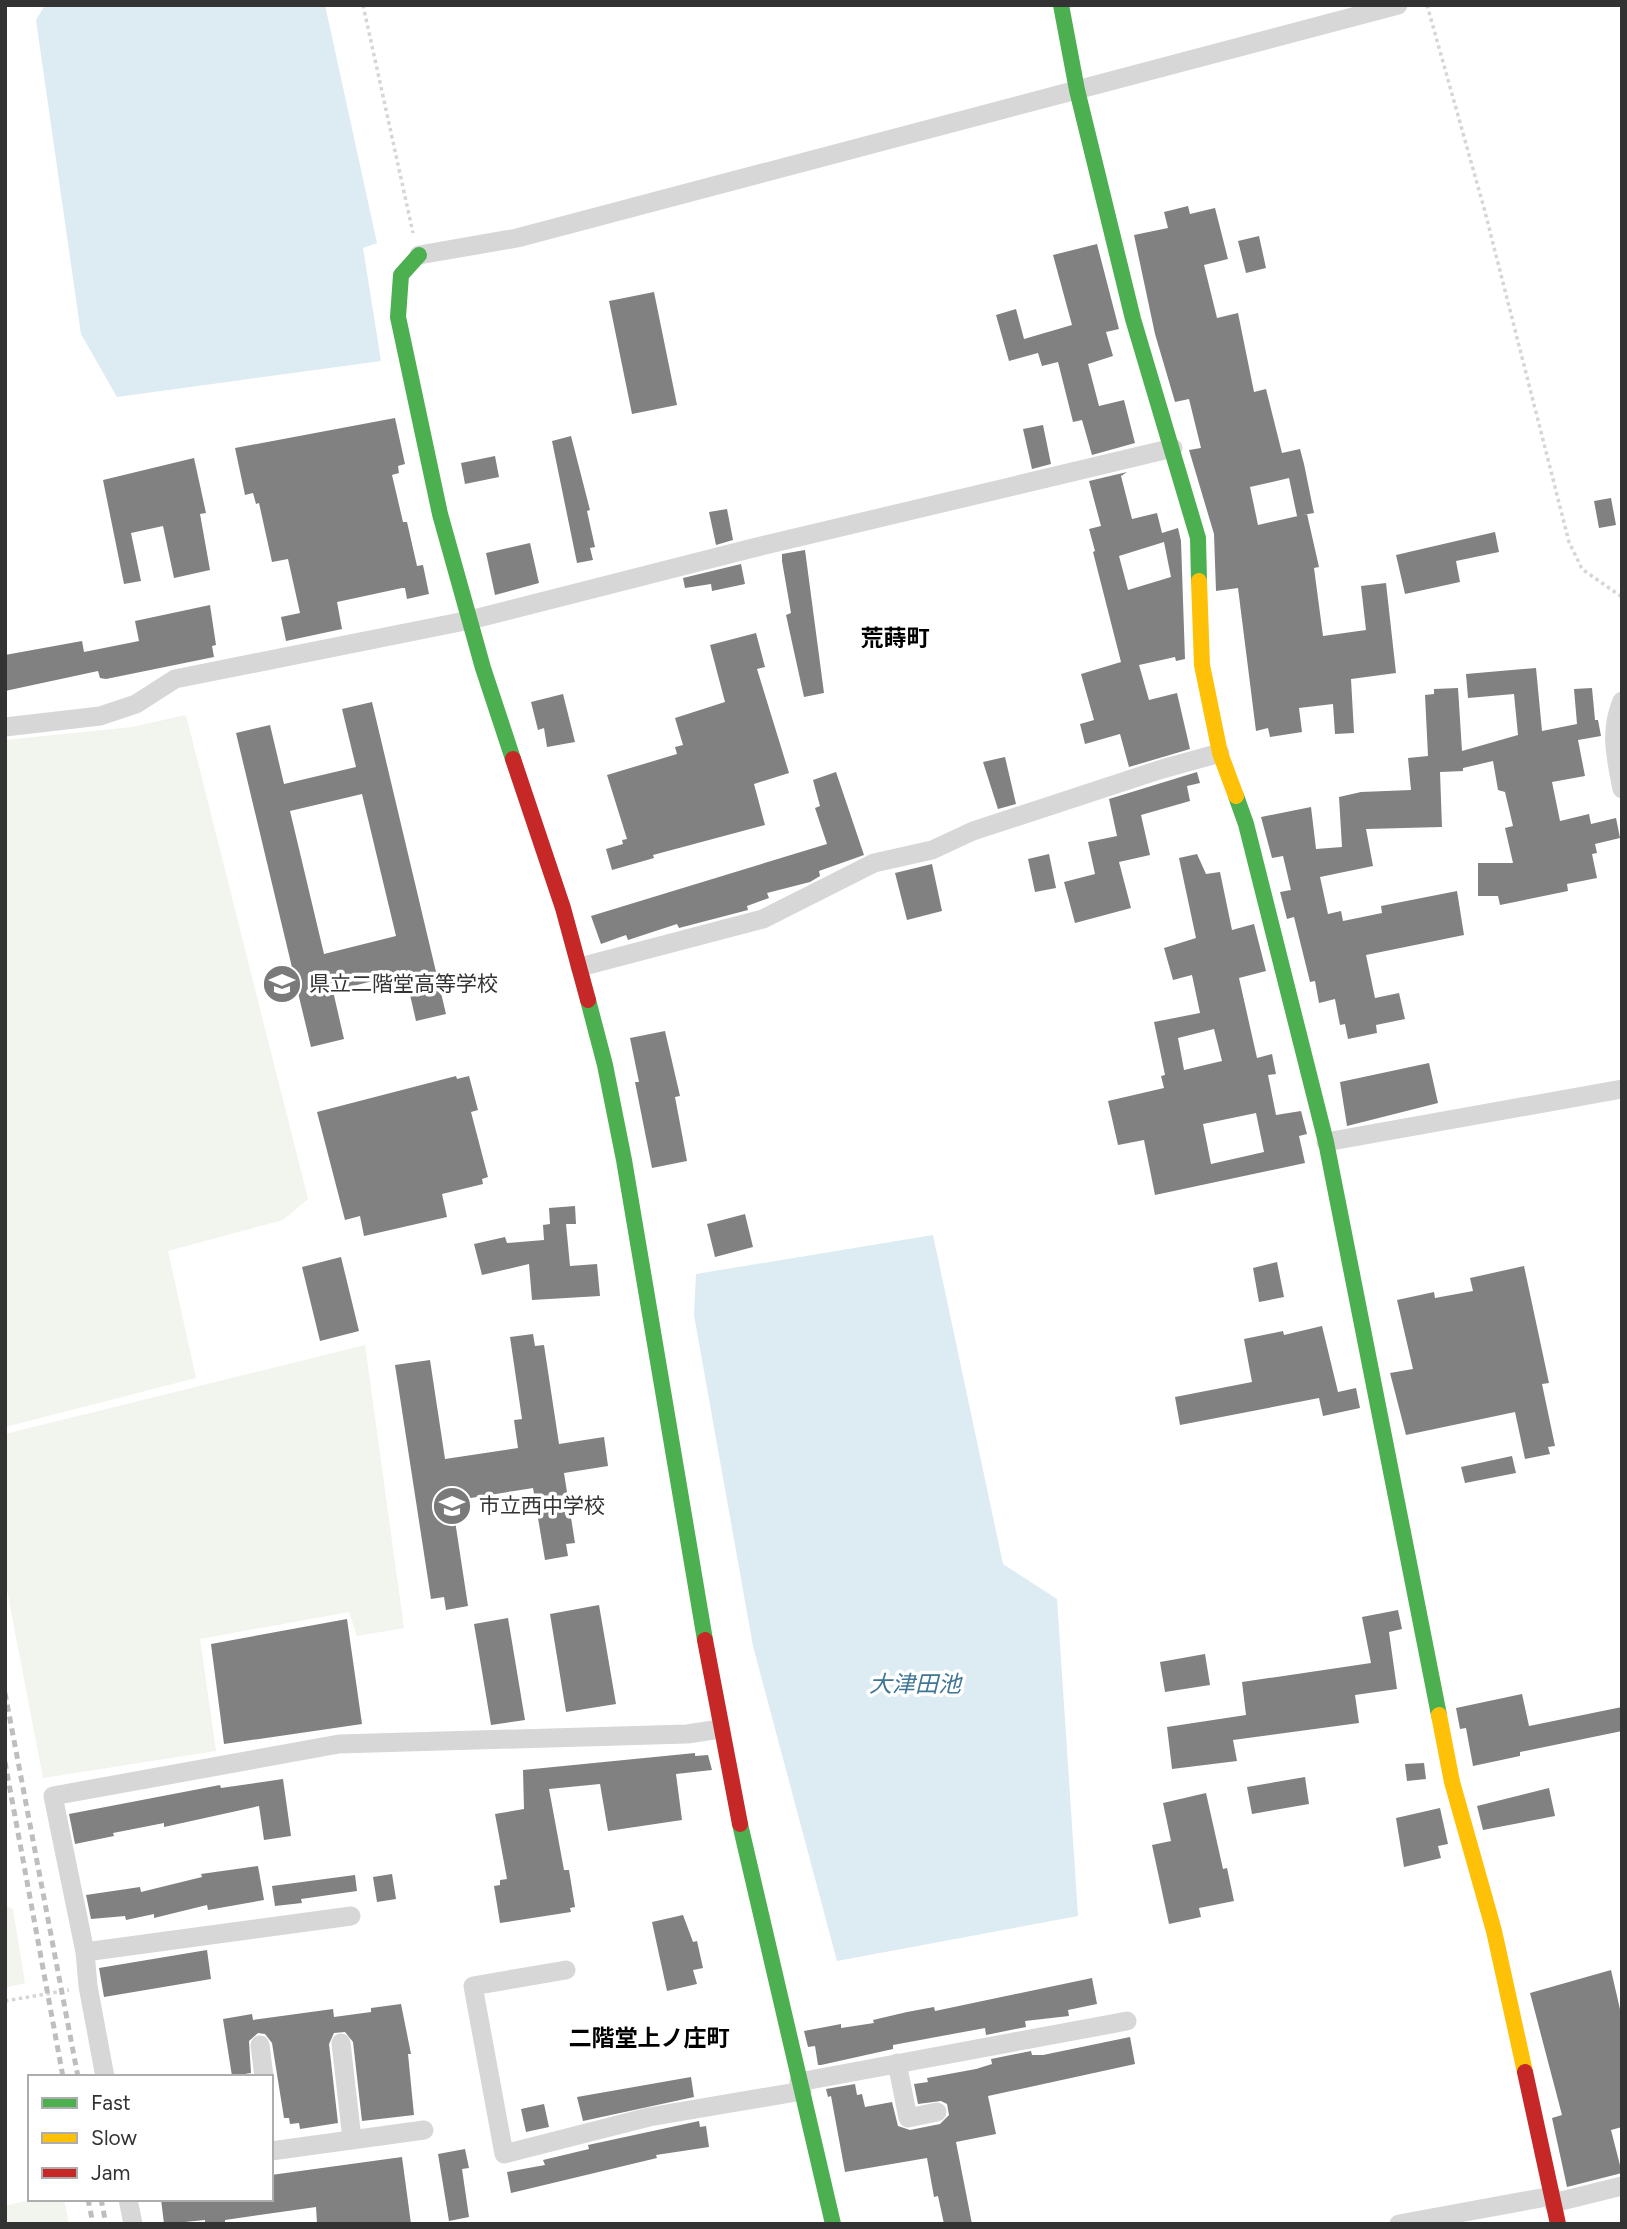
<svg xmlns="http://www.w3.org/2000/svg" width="1627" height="2229" font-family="Figtree,'Noto Sans JP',sans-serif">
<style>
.green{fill:#f1f5ed}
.water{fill:#ddebf3}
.building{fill:#818181;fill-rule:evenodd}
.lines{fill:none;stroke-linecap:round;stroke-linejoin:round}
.path{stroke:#d6d6d6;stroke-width:3.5;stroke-dasharray:3.5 3.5;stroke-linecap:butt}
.street{stroke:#d7d7d7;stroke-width:19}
.fast{stroke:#4caf50;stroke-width:16}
.slow{stroke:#ffc107;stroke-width:16}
.jam{stroke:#c62828;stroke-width:16}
.rail{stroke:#bebebe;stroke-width:5;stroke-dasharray:7 5;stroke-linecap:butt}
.labels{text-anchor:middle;stroke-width:7;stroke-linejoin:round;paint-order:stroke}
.poi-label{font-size:21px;fill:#333;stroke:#fff;text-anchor:start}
.neighbourhood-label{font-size:23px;font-weight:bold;fill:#000;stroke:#fff}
.water-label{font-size:23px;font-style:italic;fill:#3f7597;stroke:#fff}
</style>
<rect width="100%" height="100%" fill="#fff"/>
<path class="green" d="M186,715L308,1199L283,1220L168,1251L196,1378L5,1427V740L132,727Z
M365,1345L404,1628L357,1636L349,1612L200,1639L216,1751L43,1778L5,1580V1434Z
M5,1905L13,1909L25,1983L5,1988Z
M34,2199H64L69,2224H5V2206Z"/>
<path class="water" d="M45,5H325L377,243L363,248L381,361L117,397L81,334L36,20Z
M933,1235L1003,1564L1057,1599L1078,1916L837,1961L753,1646L694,1315L696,1274Z"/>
<path class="building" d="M1188,206L1190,214L1215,208L1228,259L1204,265L1217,318L1238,313L1254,392L1266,389L1282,453L1300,449L1304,464L1314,513L1297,516L1289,478L1250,487L1258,525L1307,514L1319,567L1314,568L1323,636L1366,630L1361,586L1386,583L1396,673L1351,679L1354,733L1335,734L1333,704L1299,708L1302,732L1270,737L1268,728L1256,731L1238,588L1216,591L1214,534L1189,450L1201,448L1189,399L1175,402L1155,334L1134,235L1168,228L1164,212Z
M1259,236L1266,268L1246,273L1238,241Z
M1097,244L1119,329L1106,332L1113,356L1088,364L1099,406L1124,400L1135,443L1092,455L1082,420L1073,422L1058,362L1042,366L1038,353L1009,361L996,315L1016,309L1024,339L1072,325L1053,255Z
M654,292L677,405L632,414L609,301Z
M395,418L405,464L398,466L399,473L392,475L403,522H407L417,566L423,565L429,594L407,599L405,588H402L337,602L342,629L286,641L281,617L300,613L288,559L272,562L259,503L256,504L253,493L245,495L235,448Z
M1043,425L1051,464L1032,469L1023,429Z
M571,436L590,510L587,511L595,547L590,548L593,560L577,563L552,441Z
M495,456L499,477L465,484L461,463Z
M194,458L206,513L200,514L210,570L174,578L163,526L131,533L141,581L124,584L103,480Z
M1127,472L1121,476L1132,519L1157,513L1162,533L1178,528L1181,541L1185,659L1176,661L1175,657L1139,665L1149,700L1177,693L1190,749L1129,767L1120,734L1085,744L1080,724L1094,720L1081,674L1121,662L1093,552L1095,551L1089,529L1101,526L1089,481ZM1164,542L1171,577L1128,590L1119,556Z
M1611,498L1616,525L1599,528L1594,501Z
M727,509L733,540L716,545L709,512Z
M1495,532L1499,552L1456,561L1460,582L1405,594L1396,555Z
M530,543L539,583L495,595L486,553Z
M805,550L824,693L804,697L786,615L791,613L782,561V554Z
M741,564L745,584L712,591L711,584L685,588L683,578Z
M210,605L216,645L212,646L214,657L106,679L100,678L98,671L5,691V655L82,641L84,652L139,641L135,621Z
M756,633L765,667L757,669L789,773L754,784L765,825L653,855L654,858L612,870L606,849L623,844L622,840L627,839L607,775L677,754L675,747L683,745L675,718L725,702L710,645Z
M1536,668L1542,731L1577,724L1574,689L1592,688L1595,720H1598L1601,736L1578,740L1585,776L1552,782L1560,821L1589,814L1591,824L1616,818L1620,838L1595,844L1597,853L1592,854L1597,878L1567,884L1568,891L1500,905L1498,896H1478V863H1513L1505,828L1513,826L1505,792L1498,790L1493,761L1463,768V771L1440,772L1442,827L1366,829L1373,866L1320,877L1328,914L1341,911L1343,921L1382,913L1381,906L1457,891L1464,935L1366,955L1375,998L1399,993L1405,1019L1376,1025L1377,1033L1348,1039L1345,1024L1340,1025L1335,999L1319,1003L1315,981L1310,982L1294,917L1287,919L1280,892L1291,890L1283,856L1272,858L1261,817L1311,807L1316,849L1342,847L1339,797L1361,792L1411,790L1408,758L1428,756L1425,695L1434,694V689L1458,688L1462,751L1518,735L1514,694L1468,698L1466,674Z
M563,694L575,742L547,747L544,728L538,730L531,702Z
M372,702L446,1014L416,1021L405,973L333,991L344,1039L311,1047L236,733L270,725L284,784L356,767L342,709ZM362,794L396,936L324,954L290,811Z
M1005,757L1016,804L998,809L983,762Z
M836,772L864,855L819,871L820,876L810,882L767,893L769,898L747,906L748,910L679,928L677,924L628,940L626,935L601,944L591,916L827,844L815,808L820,806L813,780Z
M1197,772L1200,783L1187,786L1190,801L1141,815L1150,855L1119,862L1131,908L1075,923L1064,882L1095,874L1088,842L1117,836L1109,799Z
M1049,854L1056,888L1035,892L1028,859Z
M1197,854L1206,874L1220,872L1232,930L1254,924L1266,971L1239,978L1257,1058L1272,1054L1276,1074L1268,1075L1276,1115L1301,1111L1307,1134L1299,1136L1305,1163L1155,1195L1144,1140L1118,1145L1108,1101L1164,1088L1161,1076L1165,1075L1154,1022L1200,1013L1192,975L1173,980L1164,948L1196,938L1179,858ZM1214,1029L1222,1061L1184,1070L1178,1038ZM1256,1113L1264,1152L1211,1164L1203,1124Z
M932,864L942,911L907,920L895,873Z
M665,1031L680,1096L675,1097L687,1161L652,1168L635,1082H639L630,1038Z
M1429,1063L1438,1103L1347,1126L1340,1082Z
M456,1076L457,1079L469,1076L478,1110L471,1112L488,1177L482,1179L483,1184L442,1194L447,1217L364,1236L360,1216L345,1220L317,1112Z
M575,1206L576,1224H566L570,1266L597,1264L600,1296L532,1300L529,1264L482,1275L474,1244L505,1237L507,1243L544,1240L543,1225L550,1224L549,1208Z
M745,1214L753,1247L715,1257L707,1224Z
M341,1257L359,1331L320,1341L302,1267Z
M1277,1262L1284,1297L1259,1302L1253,1268Z
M1524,1266L1549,1383L1542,1384L1555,1446L1548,1447L1550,1454L1525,1459L1515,1412L1406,1435L1390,1373L1413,1369L1397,1300L1434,1292L1435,1298L1473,1291L1470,1278Z
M1322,1326L1338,1392L1356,1388L1360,1408L1323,1416L1319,1398L1180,1425L1175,1397L1252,1382L1244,1339L1283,1331L1284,1335Z
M533,1334L535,1346L544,1345L559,1444L604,1437L608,1466L564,1473L575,1543L566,1544L568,1556L545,1560L533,1488L452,1501L468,1606L446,1610L444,1597L431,1599L395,1365L430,1360L445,1459L518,1448L514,1420L522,1419L510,1337Z
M1512,1456L1516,1473L1465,1483L1461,1467Z
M599,1605L616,1704L566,1712L550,1614Z
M1398,1610L1402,1629L1389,1632L1397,1689L1355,1695L1359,1723L1233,1740L1237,1761L1172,1769L1167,1727L1246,1715L1242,1682L1371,1663L1362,1617Z
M508,1618L525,1720L491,1725L474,1624Z
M347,1619L362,1724L224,1744L211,1644Z
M1205,1654L1210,1685L1165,1692L1160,1662Z
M1522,1694L1529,1726L1622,1707V1731L1520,1752V1756L1473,1766L1466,1728L1460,1729L1456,1708Z
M695,1753V1756L708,1755L712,1770L676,1774L682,1820L608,1831L600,1784L549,1789L564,1870H569L575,1907L570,1908L571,1912L500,1923L494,1886L500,1885V1880L507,1879L495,1814L524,1809L523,1770Z
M1424,1763L1426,1779L1407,1781L1405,1764Z
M1305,1777L1309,1804L1252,1814L1247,1787Z
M283,1779L291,1836L264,1840L259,1806L164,1827V1823L113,1833L114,1836L75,1844L69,1814L220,1785L221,1788Z
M1549,1788L1555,1816L1483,1830L1477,1806Z
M1206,1793L1223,1869L1227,1868L1234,1901L1199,1908L1201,1917L1169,1924L1152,1845L1171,1841L1163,1803Z
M1440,1808L1448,1844L1438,1846L1441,1858L1404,1867L1396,1818Z
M258,1866L264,1900L208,1910L207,1905L154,1918V1914L126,1920L125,1916L91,1919L86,1895L140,1887L141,1892L202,1877L201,1874Z
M392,1874L396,1899L377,1902L373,1877Z
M355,1875L357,1891L301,1899L302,1903L275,1906L272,1886Z
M683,1915L693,1942L697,1941L703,1968L693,1970L697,1984L667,1991L652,1922Z
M207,1950L211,1979L104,1997L99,1968Z
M1611,1970L1622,2018V2127L1611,2130L1622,2173L1567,2187L1552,2118L1562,2115L1530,1993Z
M1092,1978L1097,2004L1068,2010L1069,2016L1025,2021L1026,2027L986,2035L985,2028L893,2045V2049L821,2065H818L815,2046L808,2047L804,2031L841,2024V2028L874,2023L873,2020L907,2012L934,2007L935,2011Z
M401,2004L411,2054H408L414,2115L362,2121L353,2042L345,2032L334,2033L329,2044L338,2123L300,2129L299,2123L290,2124L289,2118H284L272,2043L265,2034L258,2033L249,2041L251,2073L232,2076L223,2019L252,2014L253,2020L333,2009L334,2017L371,2012V2008Z
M1130,2037L1135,2064L988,2096L996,2134L956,2142L972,2224H944L938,2196L934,2197L927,2158L845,2172L831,2096L828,2097L826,2089L855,2084L857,2095L862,2094L865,2107L892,2102L898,2126L910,2130L940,2124L949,2115L947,2104L941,2101L918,2104L914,2084L928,2082L927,2078L976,2069L992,2064L991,2059L1031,2051L1032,2055H1043Z
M691,2077L694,2097L583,2121L577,2097Z
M544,2104L549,2127L526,2132L521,2109Z
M699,2121L700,2127L706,2126L709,2147L656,2155L657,2158L511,2193L507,2172L545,2165L543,2160L589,2149L588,2145Z
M465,2149L469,2168L462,2169L469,2217L449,2221L438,2154Z
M402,2157L411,2224H317L316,2207L225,2220V2224H205V2220L164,2224L161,2199H271V2175Z"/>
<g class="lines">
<path class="path" d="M363,5L413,233
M1427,5L1484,208L1569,542L1582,569L1622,597
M5,2001L69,1990"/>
<path class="street" d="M419,255L517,238L1398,5
M1622,701C1609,732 1616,758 1622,789
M5,727L100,716L136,704L175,679L470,620L753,548L1173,448
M580,967L763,919L874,863L932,850L973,831L1162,769L1220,753
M1326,1142L1622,1089
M85,1952L351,1916
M566,1970L473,1986L504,2154L649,2117L802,2091
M341,2043L352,2139
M260,2045L264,2077
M897,2063L908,2118L937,2112
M105,2077L88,1986L85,1952L53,1796L339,1744L687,1734L720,1729
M799,2082L1127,2021
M271,2151L424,2130
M128,2199L133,2224
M1553,2203L1622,2186
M1399,2224L1552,2196"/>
<path class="fast" d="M1061,5L1077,90L1133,319L1198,538L1199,581
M419,255L401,275L398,317L440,514L483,668L513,759
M1236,796L1246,824L1326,1142L1439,1715
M588,1000L605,1065L624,1160L705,1640
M740,1824L833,2224"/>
<path class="slow" d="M1199,581L1202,665L1220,753L1236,796
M1439,1715L1452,1782L1494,1931L1525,2072"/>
<path class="jam" d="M513,759L563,908L588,1000
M705,1640L740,1824
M1525,2072L1558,2224"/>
<path class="rail" d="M5,1693L78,2077
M5,1762L63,2077
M88,2199L93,2224
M101,2199L106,2224"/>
</g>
<defs>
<g id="school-disc" transform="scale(2.0125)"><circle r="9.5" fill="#7a7a7a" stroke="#fff"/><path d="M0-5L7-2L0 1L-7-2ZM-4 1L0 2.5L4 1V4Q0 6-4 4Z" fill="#fff"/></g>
</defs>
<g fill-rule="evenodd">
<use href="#school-disc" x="282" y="984"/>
<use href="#school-disc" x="452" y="1506"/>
</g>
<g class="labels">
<g class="poi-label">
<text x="309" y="991">県立二階堂高等学校</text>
<text x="479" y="1513">市立西中学校</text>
</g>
<g class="neighbourhood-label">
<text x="895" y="646">荒蒔町</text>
<text x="649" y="2046">二階堂上ノ庄町</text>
</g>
<g class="water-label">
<text x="915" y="1692">大津田池</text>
</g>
</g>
<rect width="1627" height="2229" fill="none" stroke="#333333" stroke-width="14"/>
<rect x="28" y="2075" width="245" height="126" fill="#ffffff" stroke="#adadad" stroke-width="2"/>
<rect x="42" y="2098" width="35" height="10" fill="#4caf50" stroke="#adadad" stroke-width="2"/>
<text x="91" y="2110" font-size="21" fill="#333333">Fast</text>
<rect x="42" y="2133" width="35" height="10" fill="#ffc107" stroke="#adadad" stroke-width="2"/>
<text x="91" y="2145" font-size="21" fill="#333333">Slow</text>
<rect x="42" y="2168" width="35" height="10" fill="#c62828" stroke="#adadad" stroke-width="2"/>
<text x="91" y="2180" font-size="21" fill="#333333">Jam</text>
</svg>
